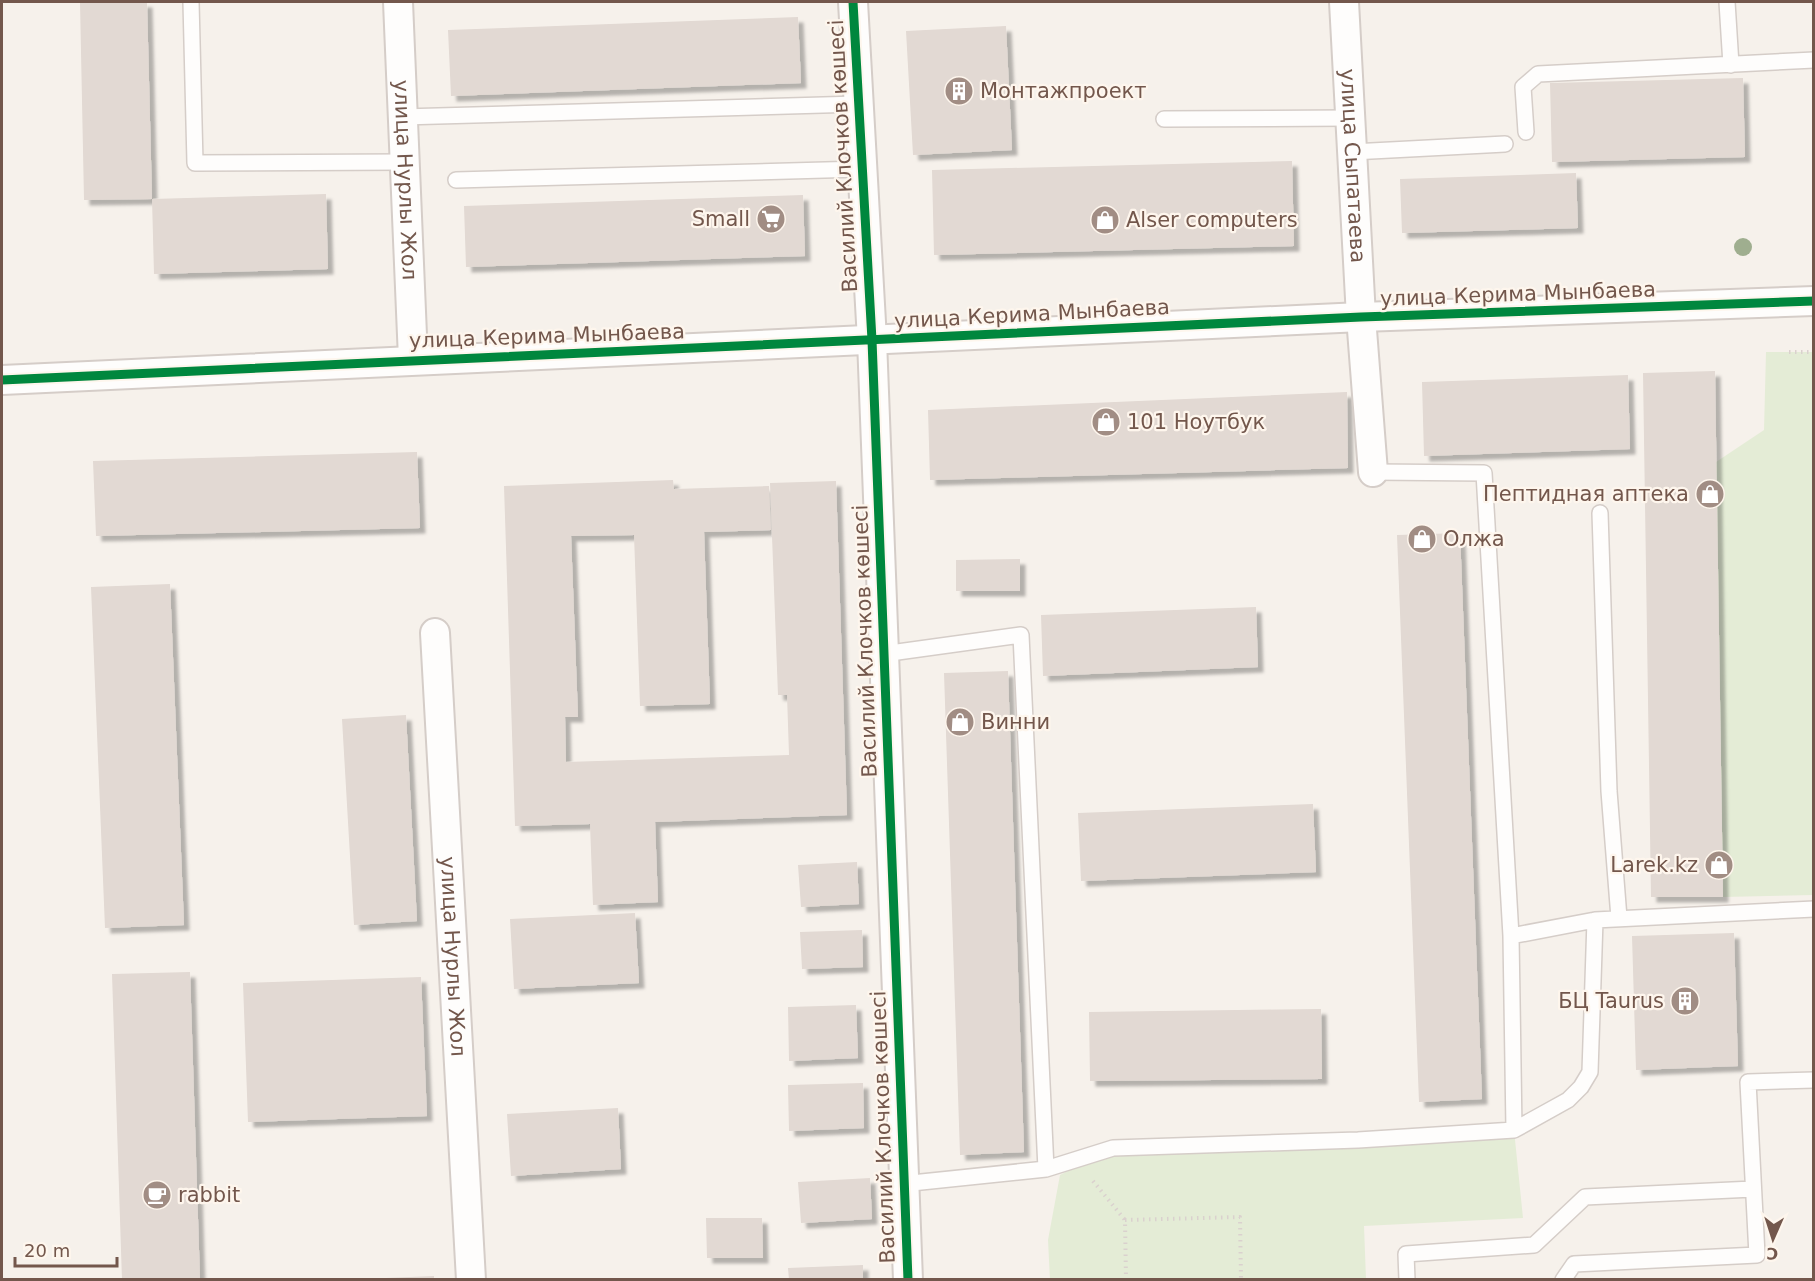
<svg xmlns="http://www.w3.org/2000/svg" width="1815" height="1281" font-family="'DejaVu Sans',sans-serif">
<style>
.green{fill:#e4ecd6}
.building{fill:#e2d9d3;filter:url(#shadow)}
.lines{fill:none;stroke-linecap:round;stroke-linejoin:round}
.lane-casing{stroke:#d5cdc8;stroke-width:18}
.street-casing{stroke:#d5cdc8;stroke-width:32}
.path{stroke:#dad1ce;stroke-width:4;stroke-dasharray:1.5 4.5;stroke-linecap:butt}
.lane{stroke:#fefdfc;stroke-width:15}
.street{stroke:#fefdfc;stroke-width:28}
.cycleway-casing{stroke:#fef6ed;stroke-width:13}
.cycleway{stroke:#00873e;stroke-width:9}
.tree{fill:#9fae8f}
.labels{text-anchor:middle;stroke-width:4.5;stroke-linejoin:round;paint-order:stroke}
.poi-label{font-size:21px;fill:#73574c;stroke:#fef6ed;text-anchor:start}
.street-label{font-size:21px;fill:#73574c;stroke:#fef6ed}
</style>
<defs>
<filter id="shadow"><feDropShadow dx="5.5" dy="5.5" stdDeviation="1.5" flood-color="#0004"/></filter>
</defs>
<rect width="100%" height="100%" fill="#f6f1eb"/>
<path class="green" d="M1766,352H1813V895L1723,897L1716,462L1764,430Z
M1514,1130L1523,1218L1364,1226L1366,1279L1050,1280L1048,1240L1060,1175L1113,1148Z"/>
<path class="building" d="M80,2H147L152,199L84,200Z
M798,17L801,83L451,96L448,30Z
M1006,26L1012,150L913,155L906,31Z
M1743,78L1745,157L1552,162L1550,83Z
M1292,161L1294,246L934,255L932,170Z
M1576,173L1578,228L1402,233L1400,179Z
M326,194L328,269L154,274L152,199Z
M803,195L805,256L466,267L464,206Z
M1715,371L1723,897H1651L1643,373Z
M1628,375L1630,449L1424,456L1422,382Z
M1347,392L1348,468L930,480L928,410Z
M417,452L420,528L96,536L93,461Z
M673,480L674,489L769,486L771,530L704,532L710,704L640,706L634,535L571,536L578,717H565L566,762L789,755L787,695H778L770,483L836,481L847,815L655,822L658,902L593,905L590,824L515,826L504,486Z
M1460,533L1482,1099L1419,1102L1397,535Z
M1020,559V591H956V560Z
M170,584L184,925L105,928L91,587Z
M1256,607L1258,667L1043,676L1041,615Z
M1008,671L1024,1152L960,1155L944,673Z
M406,715L417,921L354,925L342,719Z
M1313,804L1316,872L1081,881L1078,813Z
M857,862L859,904L801,907L798,865Z
M635,913L639,983L514,989L510,919Z
M862,930L863,967L802,969L800,932Z
M1734,933L1738,1066L1636,1070L1632,936Z
M190,972L200,1280H122L112,974Z
M421,977L427,1116L248,1122L243,983Z
M856,1005L858,1058L789,1061L788,1007Z
M1321,1009L1322,1079L1090,1081L1089,1012Z
M863,1083L864,1128L789,1131L788,1085Z
M618,1108L621,1169L511,1176L507,1114Z
M870,1178L872,1219L801,1223L798,1182Z
M706,1218H762L763,1258H707Z
M863,1265V1280H789L788,1268Z
M434,1276V1280H385V1278Z"/>
<g class="lines">
<g class="lane-casing">
<path id="lane" d="M191,2L195,163L404,162
M1727,2L1731,65
M402,117L858,104
M1164,119L1350,118
M1526,132L1523,87L1538,74L1814,60
M1352,152L1505,144
M456,180L861,169
M1373,472L1484,473L1511,936L1514,1130
M1600,513L1609,791L1619,918
M883,654L1021,635L1046,1169
M1511,936L1595,920L1814,909
M902,1184L1046,1169L1113,1148L1358,1140L1514,1130L1568,1100L1581,1087L1590,1072L1595,920
M1407,1280L1406,1254L1534,1245L1585,1197L1753,1189
M1563,1280L1574,1264L1757,1255L1748,1082L1814,1080"/>
</g>
<g class="street-casing">
<g id="street">
<path id="s1" d="M398,2L413,359"/>
<path d="M853,2L872,340L908,1280"/>
<path id="s2" d="M1344,2L1361,317L1373,472"/>
<path d="M2,380L1361,317L1814,301"/>
<path id="s3" d="M435,633L471,1280"/>
</g>
</g>
<path class="path" d="M1789,352H1814
M1093,1181L1125,1220
M1126,1280L1125,1220L1240,1217L1241,1280"/>
<use href="#lane" class="lane"/>
<use href="#street" class="street"/>
<g class="cycleway-casing">
<path id="cycleway" d="M853,2L872,340L908,1280
M2,380L1361,317L1814,301"/>
</g>
<use href="#cycleway" class="cycleway"/>
</g>
<circle class="tree" cx="1743" cy="247" r="9"/>
<defs>
<g id="building-disc" transform="scale(1.5)"><circle r="9.5" fill="#a18d84" stroke="#fef6ed"/><path d="M-4-6H4V6H1V3H-1V6H-4ZM-2.5-4.3h1.7v1.8h-1.7ZM.8-4.3h1.7v1.8H.8ZM-2.5-1h1.7V.8h-1.7ZM.8-1h1.7V.8H.8Z" fill="#fff"/></g>
<g id="supermarket-disc" transform="scale(1.5)"><circle r="9.5" fill="#a18d84" stroke="#fef6ed"/><path d="M-6-5.5h2.5l.6 2H6L4.5 2H-2.5L-4.4-4H-6ZM-1.5 3.2a1.3 1.3 0 1 0 .1 0ZM3 3.2a1.3 1.3 0 1 0 .1 0Z" fill="#fff"/></g>
<g id="shop-disc" transform="scale(1.5)"><circle r="9.5" fill="#a18d84" stroke="#fef6ed"/><path d="M-5-2.5h2.3a2.7 3.5 0 0 1 5.4 0H5L5.5 6h-11ZM-1.5-2.5h3a1.5 2.3 0 0 0-3 0Z" fill="#fff"/></g>
<g id="cafe-disc" transform="scale(1.5)"><circle r="9.5" fill="#a18d84" stroke="#fef6ed"/><path d="M-5.5-4.5H6V0H3Q3 3.5 0 3.5H-2.5Q-5.5 3.5-5.5 0ZM3-3.2v2h1.7v-2ZM-6 4.5H4V6H-6Z" fill="#fff"/></g>
</defs>
<g fill-rule="evenodd">
<use href="#building-disc" x="959" y="91"/>
<use href="#supermarket-disc" x="771" y="219"/>
<use href="#shop-disc" x="1105" y="220"/>
<use href="#shop-disc" x="1106" y="422"/>
<use href="#shop-disc" x="1710" y="494"/>
<use href="#shop-disc" x="1422" y="539"/>
<use href="#shop-disc" x="960" y="722"/>
<use href="#shop-disc" x="1719" y="865"/>
<use href="#building-disc" x="1685" y="1001"/>
<use href="#cafe-disc" x="157" y="1195"/>
</g>
<g class="labels">
<g class="poi-label">
<text x="980" y="98">Монтажпроект</text>
<text x="750" y="226" text-anchor="end">Small</text>
<text x="1126" y="227">Alser computers</text>
<text x="1127" y="429">101 Ноутбук</text>
<text x="1689" y="501" text-anchor="end">Пептидная аптека</text>
<text x="1443" y="546">Олжа</text>
<text x="981" y="729">Винни</text>
<text x="1698" y="872" text-anchor="end">Larek.kz</text>
<text x="1664" y="1008" text-anchor="end">БЦ Taurus</text>
<text x="178" y="1202">rabbit</text>
</g>
<g class="street-label">
<text transform="translate(843 156) rotate(-93)" y="7">Василий Клочков көшесі</text>
<text dy="7" stroke="none"><textPath href="#s2" startOffset="164">улица Сыпатаева</textPath></text>
<text dy="7" stroke="none"><textPath href="#s1" startOffset="178">улица Нурлы Жол</textPath></text>
<text transform="translate(1518 294) rotate(-2)" y="7">улица Керима Мынбаева</text>
<text transform="translate(1032 314) rotate(-3)" y="7">улица Керима Мынбаева</text>
<text transform="translate(547 336) rotate(-2)" y="7">улица Керима Мынбаева</text>
<text transform="translate(865 641) rotate(-92)" y="7">Василий Клочков көшесі</text>
<text dy="7" stroke="none"><textPath href="#s3" startOffset="324">улица Нурлы Жол</textPath></text>
<text transform="translate(883 1127) rotate(-92)" y="7">Василий Клочков көшесі</text>
</g>
</g>
<rect width="1815" height="1281" fill="none" stroke="#73574c" stroke-width="6"/>
<g transform="translate(1773 1239) rotate(183)" stroke="#fef6ed" stroke-width="4.5" paint-order="stroke">
<path d="M0-4.5L10 22L0 15L-10 22Z" fill="#73574c"/>
<text y="-9" font-size="16" font-weight="bold" text-anchor="middle" fill="#73574c">С</text>
</g>
<path d="M15 1257v9h102v-9" fill="none" stroke="#73574c" stroke-width="3"/>
<text x="24" y="1257" font-size="18" fill="#73574c" stroke="#fef6ed" stroke-width="4.5" paint-order="stroke">20 m</text>
</svg>
